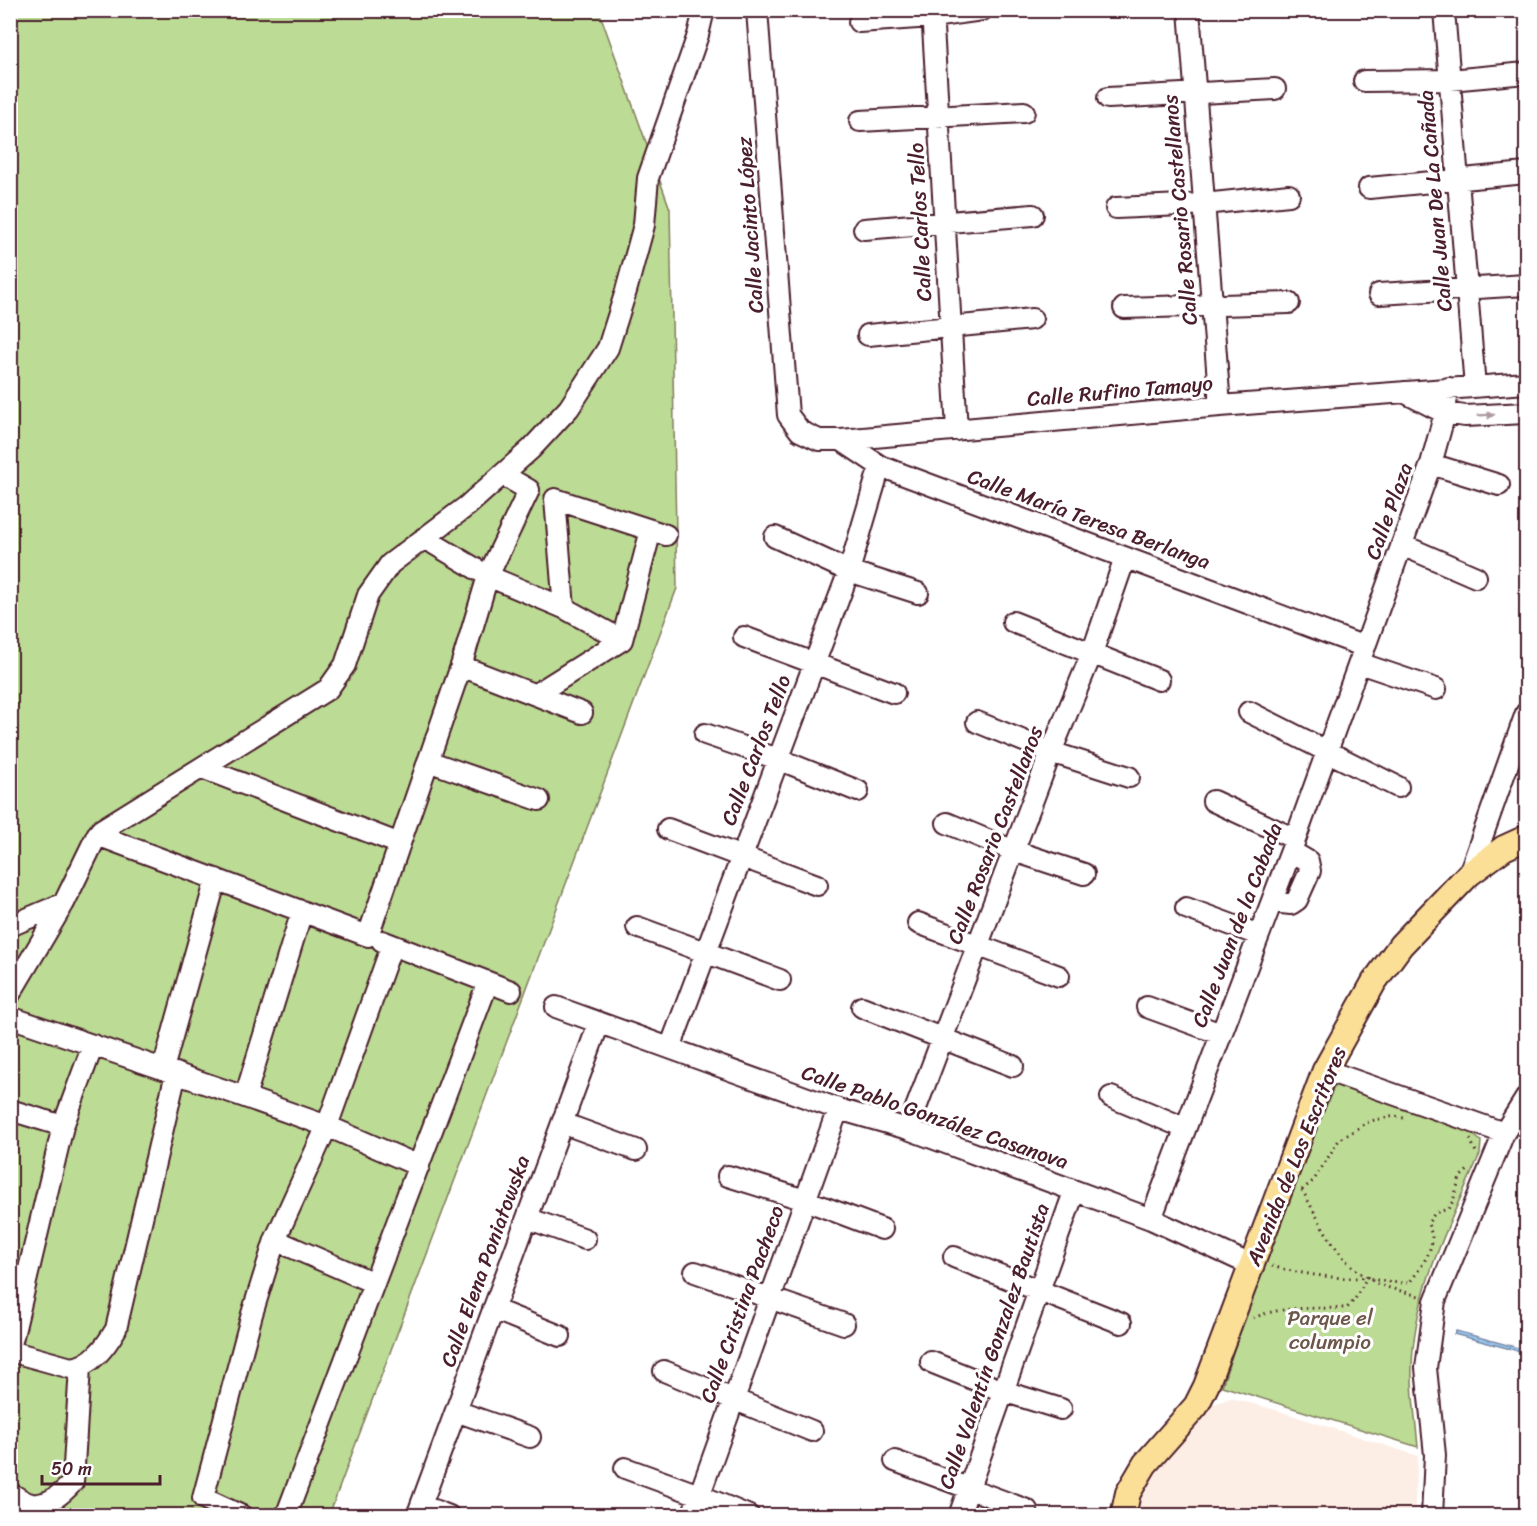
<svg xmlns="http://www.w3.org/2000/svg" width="1537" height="1526" font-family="Sriracha,sans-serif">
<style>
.built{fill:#fdeee5}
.green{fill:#bcdb94;stroke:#837d60;stroke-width:1.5}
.water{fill:#98cdf6;stroke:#7987a5;stroke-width:1.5}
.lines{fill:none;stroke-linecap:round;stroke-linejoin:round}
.minor-casing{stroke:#4a1f2b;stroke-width:24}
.major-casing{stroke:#4a1f2b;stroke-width:28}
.path{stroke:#4a1f2b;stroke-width:3;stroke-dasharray:1.5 4.5;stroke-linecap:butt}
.minor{stroke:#fff;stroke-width:20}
.major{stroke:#fbdf96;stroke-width:24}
.oneway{fill:#ae9aa0}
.labels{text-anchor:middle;stroke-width:6;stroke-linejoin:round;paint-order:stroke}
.street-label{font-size:21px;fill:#4a1f2b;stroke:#fff}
.park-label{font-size:21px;fill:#6c574a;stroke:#fff}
</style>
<rect width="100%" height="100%" fill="#fff"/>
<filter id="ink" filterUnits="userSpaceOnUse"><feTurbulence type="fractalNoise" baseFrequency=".0167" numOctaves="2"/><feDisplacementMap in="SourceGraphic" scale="12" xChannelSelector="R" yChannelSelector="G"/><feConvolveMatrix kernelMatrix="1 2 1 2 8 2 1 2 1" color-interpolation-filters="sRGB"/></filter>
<g filter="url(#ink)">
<path class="built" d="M1231,1398L1276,1410L1418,1456L1414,1515L1135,1516V1510L1151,1475L1173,1446L1211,1405Z"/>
<path class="green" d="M10,11H599L670,209L677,588L329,1515H11Z
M1335,1085L1466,1129L1481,1141L1480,1154C1450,1223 1413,1292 1412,1368C1411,1394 1416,1421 1418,1447L1222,1386L1268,1244Z"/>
<path class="water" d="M1456,1331L1526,1350V1353L1454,1334Z"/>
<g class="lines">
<g class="minor-casing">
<path id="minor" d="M757,10L788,415L800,431L819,440H841L880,466L1365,647
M932,10L957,430
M1189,10L1220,406
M1444,10L1475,387
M859,22L932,17L982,10
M1364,81L1450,80L1526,73
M1108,98L1275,89
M860,121L1024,112
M1369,188L1526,173
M1116,208L1204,204L1289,195
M864,229L1033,215
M1379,294L1526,285
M1124,308L1289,303
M868,335L1032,319
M1404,392L1445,413L1465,416L1526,413
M841,440L1220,406L1526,383
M1431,464L1499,485
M775,537L849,571L918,593
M424,538L488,576L564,608L622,640L536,694
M1402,545L1476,577
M564,608L555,499L666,535
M1013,622L1159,680
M744,637L894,693
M622,640L651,530
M1359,663L1436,689
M461,666L582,713
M1249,712L1398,787
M977,722L1051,752L1129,777
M705,734L778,759L858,791
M428,761L539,800
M202,768L400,844
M1213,801L1295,839
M947,823L1014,851L1084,874
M668,829L817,885
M97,835L368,936L461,666L488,576L529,490L503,475
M1469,874L1526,713
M1272,902L1291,904L1297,900L1310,871L1308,861L1291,851
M1186,908L1259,935
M918,923L1059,976
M10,926L64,903
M637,927L780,980
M382,941L511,991
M10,994L64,903L97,835L101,830L328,689L345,665L368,595L390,564L467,506L531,449L569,408L608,348L626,291L644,225L648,178L698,35L704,10
M556,1007L838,1109L908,1129L1151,1219L1251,1265
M862,1007L1013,1066
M1147,1007L1221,1034
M10,1017L245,1097L302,911
M670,1048L849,571L880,466
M163,1069L216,879
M1325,1070L1504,1133
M245,1097L327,1126L419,1166
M1111,1097L1185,1128
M10,1110L63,1126
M562,1123L636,1150
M908,1129L1051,752L1092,653L1125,558
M728,1176L805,1200L882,1229
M527,1218L585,1239
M1151,1219L1291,851L1431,464L1445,413L1448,388
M275,1240L374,1283
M954,1257L1121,1323
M695,1272L844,1324
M493,1309L560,1336
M10,1349L63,1126L93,1045
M10,1351L71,1368C92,1366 106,1346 116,1329L176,1073
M931,1362L1003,1391L1061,1409
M664,1371L812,1431
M456,1411L530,1437
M895,1461L1027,1510
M625,1468L699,1495L749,1516
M10,1493C17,1497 25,1503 32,1504C49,1506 63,1493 73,1482L80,1367
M421,1505L449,1516
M242,1516L203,1498L252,1314L275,1240L327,1126L392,945
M286,1516L488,982
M417,1516L599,1023
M692,1516L838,1109
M959,1516L1074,1192
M1432,1516L1435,1455L1426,1368L1435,1301L1504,1133L1526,1098"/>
</g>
<g class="major-casing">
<path id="major" d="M1123,1516L1128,1493L1145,1464L1196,1406L1206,1386L1325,1070L1374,982L1401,945L1469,874L1504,848L1526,838"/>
</g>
<path class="path" d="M1470,1139L1476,1152
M1302,1190L1314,1180L1339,1140L1370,1121L1395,1116L1404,1118
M1302,1190C1318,1217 1337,1262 1367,1277C1379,1282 1397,1283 1409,1283C1418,1272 1432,1253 1432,1238C1432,1233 1429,1228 1428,1223L1435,1213L1448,1209L1453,1201L1460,1177L1470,1168
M1272,1266C1294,1273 1345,1281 1367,1277L1379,1285L1419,1296
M1253,1318C1284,1305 1314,1309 1347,1308L1355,1299L1367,1277"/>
<use href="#minor" class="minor"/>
<use href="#major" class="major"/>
</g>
<defs><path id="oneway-solid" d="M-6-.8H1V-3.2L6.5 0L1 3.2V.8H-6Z" transform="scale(1.5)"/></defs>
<use class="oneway" href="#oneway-solid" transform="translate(1486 415) rotate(-3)"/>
</g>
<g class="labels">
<g class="street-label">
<text transform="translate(1435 201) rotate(-95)" y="7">Calle Juan De La Cañada</text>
<text transform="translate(1180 210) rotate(-95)" y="7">Calle Rosario Castellanos</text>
<text transform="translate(920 222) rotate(-93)" y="7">Calle Carlos Tello</text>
<text transform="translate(750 225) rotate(-94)" y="7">Calle Jacinto López</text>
<text transform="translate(1120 391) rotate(-5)" y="7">Calle Rufino Tamayo</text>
<text transform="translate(1389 511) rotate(-70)" y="7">Calle Plaza</text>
<text transform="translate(1089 519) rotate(20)" y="7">Calle María Teresa Berlanga</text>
<text transform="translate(756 750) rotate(-69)" y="7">Calle Carlos Tello</text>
<text transform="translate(995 835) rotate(-69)" y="7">Calle Rosario Castellanos</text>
<text transform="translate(1237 925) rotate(-69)" y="7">Calle Juan de la Cabada</text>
<text transform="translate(935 1117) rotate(19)" y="7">Calle Pablo González Casanova</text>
<text transform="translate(1296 1156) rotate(-68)" y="7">Avenida de Los Escritores</text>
<text transform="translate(485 1261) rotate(-70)" y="7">Calle Elena Poniatowska</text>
<text transform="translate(742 1304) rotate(-70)" y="7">Calle Cristina Pacheco</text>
<text transform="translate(994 1346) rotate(-71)" y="7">Calle Valentín Gonzalez Bautista</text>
</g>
<g class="park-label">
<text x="1330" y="1325">Parque el<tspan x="1330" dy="24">columpio</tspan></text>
</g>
</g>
<rect width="1537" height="1526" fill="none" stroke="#fff" stroke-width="36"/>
<rect x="18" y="18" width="1501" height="1490" fill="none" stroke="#4a1f2b" stroke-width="2" filter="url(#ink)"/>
<path d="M42 1475v9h118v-9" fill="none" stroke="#4a1f2b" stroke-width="3"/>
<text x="51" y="1475" font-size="18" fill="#4a1f2b" stroke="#ffffff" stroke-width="4.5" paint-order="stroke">50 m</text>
</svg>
